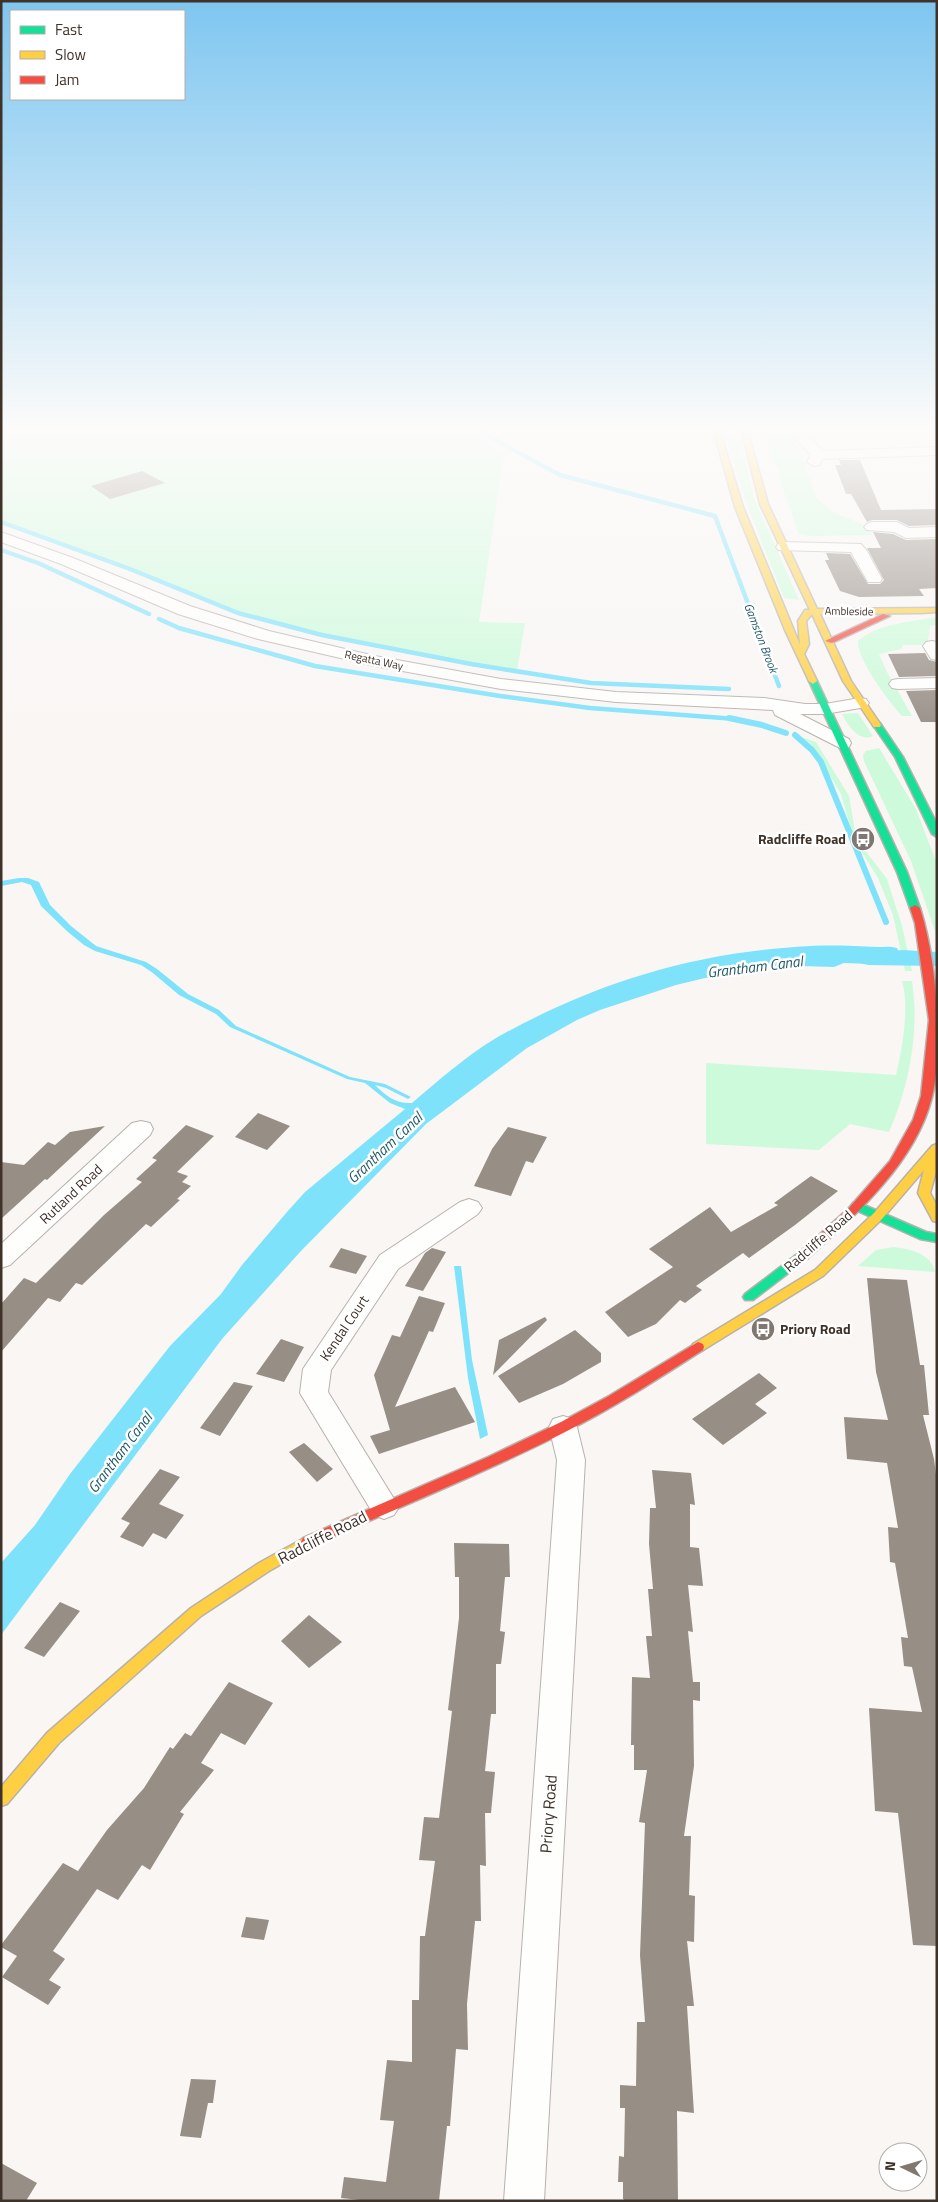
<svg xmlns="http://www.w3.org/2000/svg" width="938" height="2202" font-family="'Titillium Web',sans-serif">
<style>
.green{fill:#ccfada}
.water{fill:#7fe2fb}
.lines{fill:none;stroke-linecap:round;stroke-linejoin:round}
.stream-far1{stroke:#7fe2fb;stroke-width:4.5}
.stream{stroke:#7fe2fb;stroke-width:6}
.canal{fill:#7fe2fb;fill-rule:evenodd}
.building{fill:#978e86}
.street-casing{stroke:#b8b1ac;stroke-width:2}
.fast-casing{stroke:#b8b1ac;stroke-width:3}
.slow-casing{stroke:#b8b1ac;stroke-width:3}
.jam-casing{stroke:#b8b1ac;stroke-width:3}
.street{fill:#fefefd;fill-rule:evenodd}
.fast{fill:#16e098;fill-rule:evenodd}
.slow{fill:#ffcf43;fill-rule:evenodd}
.jam{fill:#f24e42;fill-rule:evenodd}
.labels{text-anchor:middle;stroke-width:5;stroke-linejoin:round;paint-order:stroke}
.far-street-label{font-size:11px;fill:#3f3229;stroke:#fff}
.far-water-label{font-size:12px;font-style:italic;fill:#205969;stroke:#fff}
.poi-label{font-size:14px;font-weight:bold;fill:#3f3229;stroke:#fff;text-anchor:end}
.street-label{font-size:14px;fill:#3f3229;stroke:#fff}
.water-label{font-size:15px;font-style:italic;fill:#205969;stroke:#fff}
.near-street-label{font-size:16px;fill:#3f3229;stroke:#fff}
</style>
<rect width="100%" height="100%" fill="#f9f6f4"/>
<path class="green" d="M1,432H471L504,454L479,622L525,623L517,671L317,633L243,613L158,581H151L152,579L1,524Z
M725,432H738L754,498L799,600L784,598L747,505Z
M764,432H793L794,440L805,465L816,497L832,512L860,523L873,535L811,536L799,534L779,478C781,471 778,466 773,462Z
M937,617V625L930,626L928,641L921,645H903L901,649L879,654L887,672L912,716H902C889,701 857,660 858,641C879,623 910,622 937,617Z
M858,713L873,736C859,743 847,724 842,714Z
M801,737L816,742L849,796L855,831L864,849L887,879L902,926L912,971H905L893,915L878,878L854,839L841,794L812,746Z
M879,748L916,809L937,864V944L935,931L911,861L864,761L863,755L866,751Z
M902,981H912C920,1031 909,1086 889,1132L850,1124L819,1150L706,1144V1063L896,1075C902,1050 910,1006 902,981Z
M894,1247C910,1249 932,1254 935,1272L858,1266L876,1250Z"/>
<path class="water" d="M19,878H28L39,882L50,905L71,926L96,946L146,962L157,969L188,994L219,1010L236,1026L350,1077L385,1084L411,1097L408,1099L386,1088L375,1085C386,1096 396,1104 412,1103C439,1080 466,1056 496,1038C596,982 696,952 810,946C833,945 855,946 878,947C885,947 890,946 897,948L904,962L897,965L844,963L834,967L800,966L761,969L705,978L676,985L600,1010L577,1020L527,1048L426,1124L300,1252L222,1339L1,1635V1563L35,1525L70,1474L170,1346L221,1294L242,1265L287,1212L305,1192L405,1109L390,1103L365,1083L347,1079L230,1027L216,1014L179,995L153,973L141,965L95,951L84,945L68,932L41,906L31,885L22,882L1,886V881Z
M454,1266H461L472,1360L488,1435L480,1439L468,1378Z"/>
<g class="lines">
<path class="stream-far1" d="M481,432L560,475L715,516L779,686
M1,522L130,569L238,613L322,635L471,664L591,683L729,689
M1,550L38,563L149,614
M159,619L179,628L315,666L500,696L590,708L736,719"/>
<path class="stream" d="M729,718L762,725L786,733
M795,735L812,750L821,762L886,922"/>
<path class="canal" d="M903,950L937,952V966L868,965L860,963L857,958L860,953Z"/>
</g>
<path class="building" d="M839,460H860L881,510L937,509V525L909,526L897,520H872L867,522L851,494H846L835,465H841Z
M142,471L165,483L110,499L91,486Z
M873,532L893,534L906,540L937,539V588L919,589L924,596L859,597L840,591L825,560H829L826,553L850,554L868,584H880L884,580L867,548H881Z
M925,653L929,660L937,662V676L899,677L888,654Z
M937,690V722H921L906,691Z
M258,1113L290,1126L267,1150L235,1137Z
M186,1125L214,1136L177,1172L188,1176L182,1182L191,1186L177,1199L180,1200L151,1227L146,1224L82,1285L76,1283L60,1302L48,1298L1,1352V1304L24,1278L36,1283L104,1215L142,1182L136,1179L157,1160L152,1158Z
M105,1126L47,1180L45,1179L1,1219V1162L24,1165L48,1142L55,1145L70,1132Z
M508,1127L547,1137L533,1163L526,1161L511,1196L474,1186L492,1149Z
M811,1176L838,1191L795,1225L749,1258L743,1253L696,1286L702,1290L685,1303L680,1300L656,1324L628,1337L605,1312L673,1267L649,1249L710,1207L731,1232L778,1205L774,1203Z
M341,1248L367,1256L356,1274L329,1267Z
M432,1248L446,1252L423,1291L405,1286L425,1253Z
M867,1278L907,1280L920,1365H924L929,1415H923L934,1459L937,1482V1946L913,1945L898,1813L875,1811L869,1708L922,1712L912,1667L904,1666L901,1637L908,1638L895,1563L890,1562L888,1527L898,1528L887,1463L847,1459L844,1417L888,1420L876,1372Z
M419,1296L445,1303L433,1332L429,1331L395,1407L455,1387L475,1422L379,1454L370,1436L390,1430L374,1375L392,1335L400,1337Z
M545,1317L547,1320L493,1375L499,1340Z
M575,1330L601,1353V1362L563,1384L519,1403L498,1376Z
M281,1339L304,1347L284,1382L256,1374Z
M759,1373L777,1388L755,1404L767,1413L723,1445L692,1419Z
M234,1382L253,1386L220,1436L200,1428Z
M304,1443L333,1469L317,1482L289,1452Z
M160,1469L180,1477L159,1504L184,1515L166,1539L153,1533L143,1547L120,1537L130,1523L121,1519Z
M652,1470L691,1473L695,1505L690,1504V1547L699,1548L703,1586L688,1585L693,1632L688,1631L693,1682H700V1701L693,1700L694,1766L684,1836H691L689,1895L695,1896L694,1942L687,1941L694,2006H687L694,2113L677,2111L678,2201H626L623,2199V2182H618L619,2156L624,2157L625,2108H620V2085L636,2086L637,2022H645L640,1955L645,1823L639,1822L647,1770H634V1745H631L632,1677L650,1678L646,1636H652L648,1589H653L649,1544L650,1508H656Z
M454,1543L509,1544L510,1577H505L500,1631L505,1632L501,1664H496V1714H491L485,1771L495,1772L491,1813H485L486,1866L480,1865L481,1921H475L467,2004L468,2050L456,2049L450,2126H447L439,2201H369L341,2198L344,2177L386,2182L394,2121L380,2120L387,2060L412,2062V2000H419L420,1936H425L435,1861L419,1860L424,1817L439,1818L452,1711L448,1710L459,1618V1577H455Z
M60,1602L80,1611L44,1657L24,1648Z
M309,1615L342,1642L309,1668L281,1641Z
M229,1682L273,1703L245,1745L221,1733L201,1763L214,1770L180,1812L184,1814L150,1870L142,1865L118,1900L97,1889L53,1951L65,1959L49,1980L61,1987L48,2005L2,1977L17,1956L1,1947V1945L63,1863L78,1871L107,1830L144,1788L170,1747L173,1749L185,1733L191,1736Z
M246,1917L269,1920L264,1940L241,1937Z
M191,2079L216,2080L213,2103H208L201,2138L180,2136Z
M1,2163L37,2183L26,2201H1Z"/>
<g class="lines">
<g class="street-casing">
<path id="street" d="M803,435L808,436L823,451L937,447V455L823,459L819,465L814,466L807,462L811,455L796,439Z
M872,522H897L909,528L937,527V537L906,538L894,532L867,530L864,527L867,524Z
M1,532L73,558L190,606L269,631L375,656L501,679L616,692L764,698L805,704H825L860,698L866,699L869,703L866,707L825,714H800L849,739L851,743L849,747L842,749L775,715L773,710L616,702L501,689L375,666L258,639L178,614L61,564L1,542Z
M784,542L861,544L867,551L882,579L880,582H868L851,552L778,550L776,547L778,544Z
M932,641L937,642V660L931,659L923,646L926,642Z
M937,678V688L898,689L892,688L889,684L892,680L898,679Z
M141,1121L150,1123L153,1129L150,1135L10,1265L1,1268V1244L132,1123Z
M469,1199L478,1202L482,1208L478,1214L398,1269L331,1370L328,1392L399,1507L394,1515L384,1519L374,1515L300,1393L303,1369L380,1255L460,1202Z
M563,1416L573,1419L577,1427L585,1460L544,2201H504L557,1460L549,1427L553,1419Z"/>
</g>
<g class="fast-casing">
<path id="fast" d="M813,678L817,681L907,872L920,908L919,910L915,911L910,908L897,872L809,681Z
M877,722L880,723L903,757L937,824V837L932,834L895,757L873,725Z
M857,1202L926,1232L937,1234V1242L920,1239L853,1209L851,1206L853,1203Z
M804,1251L808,1252L810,1255L808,1258L753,1300H745L743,1297L745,1294L800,1252Z"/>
</g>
<g class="slow-casing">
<path id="slow" d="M714,432H720L743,507L800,645L798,621L805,610H810L760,504L742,432H748L768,504L817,609L937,608V612L921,613L820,614L851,681L881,725L880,727H874L843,681L812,614L806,621L809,644L804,654L817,681L813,684L809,681L785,630L735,507Z
M937,1144V1168L930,1193L937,1206V1222L933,1221L918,1193L924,1170L882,1219L823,1276L703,1350H693L692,1347L693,1344L815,1270L874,1213L932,1146Z
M308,1536L313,1538L315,1542L313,1546L269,1571L201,1616L59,1743L7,1804L1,1806V1787L47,1733L191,1608L259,1563Z"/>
</g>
<g class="jam-casing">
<path id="jam" d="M883,614L890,616L832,643L825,641Z
M915,905L920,908C931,942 937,989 937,1025C937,1048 938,1074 932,1097C916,1162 856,1215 808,1258H800L798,1255L800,1252L849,1208L890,1161L913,1120L921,1096L929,1020L915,923L910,908Z
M698,1342L703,1344L704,1347L703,1350C659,1378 615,1407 569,1430C485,1473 398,1507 313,1546L308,1548L303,1546L301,1542L303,1538L488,1457L561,1422L609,1396Z"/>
</g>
<use href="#street" class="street"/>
<use href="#fast" class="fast"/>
<use href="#slow" class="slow"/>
<use href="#jam" class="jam"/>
</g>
<linearGradient id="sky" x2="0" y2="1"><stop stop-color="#7ec6f0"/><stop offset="0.58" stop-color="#fcfbfa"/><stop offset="1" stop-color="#fcfbfa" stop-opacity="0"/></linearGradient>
<rect width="938" height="740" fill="url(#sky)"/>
<defs>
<g id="bus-disc" transform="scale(1.25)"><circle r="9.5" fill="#807770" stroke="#fff"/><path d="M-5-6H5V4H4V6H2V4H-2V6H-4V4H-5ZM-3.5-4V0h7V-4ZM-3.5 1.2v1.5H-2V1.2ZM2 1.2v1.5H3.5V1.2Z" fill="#fff"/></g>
</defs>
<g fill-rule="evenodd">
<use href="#bus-disc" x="863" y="839"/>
<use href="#bus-disc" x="763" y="1329"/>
</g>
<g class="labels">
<g class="far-street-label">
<text transform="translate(849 611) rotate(1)" y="4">Ambleside</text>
<text transform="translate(374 660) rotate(12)" y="4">Regatta Way</text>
</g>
<g class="far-water-label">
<text transform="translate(761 638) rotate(69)" y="4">Gamston Brook</text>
</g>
<g class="poi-label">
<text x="846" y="844">Radcliffe Road</text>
<text x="780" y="1334" text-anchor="start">Priory Road</text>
</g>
<g class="street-label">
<text transform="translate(71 1194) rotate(-43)" y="5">Rutland Road</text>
<text transform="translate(818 1241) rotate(-41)" y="5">Radcliffe Road</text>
<text transform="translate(344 1328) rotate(-56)" y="5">Kendal Court</text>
</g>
<g class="water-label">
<text transform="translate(755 967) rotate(-7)" y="5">Grantham Canal</text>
<text transform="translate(385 1148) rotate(-43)" y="5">Grantham Canal</text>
<text transform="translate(120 1453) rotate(-53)" y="5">Grantham Canal</text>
</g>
<g class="near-street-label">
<text transform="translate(322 1537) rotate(-27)" y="6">Radcliffe Road</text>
<text transform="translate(548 1814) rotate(-86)" y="6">Priory Road</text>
</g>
</g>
<rect width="938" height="2202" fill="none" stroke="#3f3229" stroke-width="5"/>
<rect x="10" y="10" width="175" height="90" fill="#ffffff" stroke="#b2ada9"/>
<rect x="20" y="26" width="25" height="8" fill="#16e098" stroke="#b2ada9"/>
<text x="55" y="35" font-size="15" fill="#3f3229">Fast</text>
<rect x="20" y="51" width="25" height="8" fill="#ffcf43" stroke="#b2ada9"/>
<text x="55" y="60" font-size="15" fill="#3f3229">Slow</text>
<rect x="20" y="76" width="25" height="8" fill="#f24e42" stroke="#b2ada9"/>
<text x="55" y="85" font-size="15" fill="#3f3229">Jam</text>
<g transform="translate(903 2167) rotate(275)"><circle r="24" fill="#ffffff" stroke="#b2ada9"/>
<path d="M0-4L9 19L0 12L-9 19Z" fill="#807770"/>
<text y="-8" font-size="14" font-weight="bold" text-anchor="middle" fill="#3f3229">N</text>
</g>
</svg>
